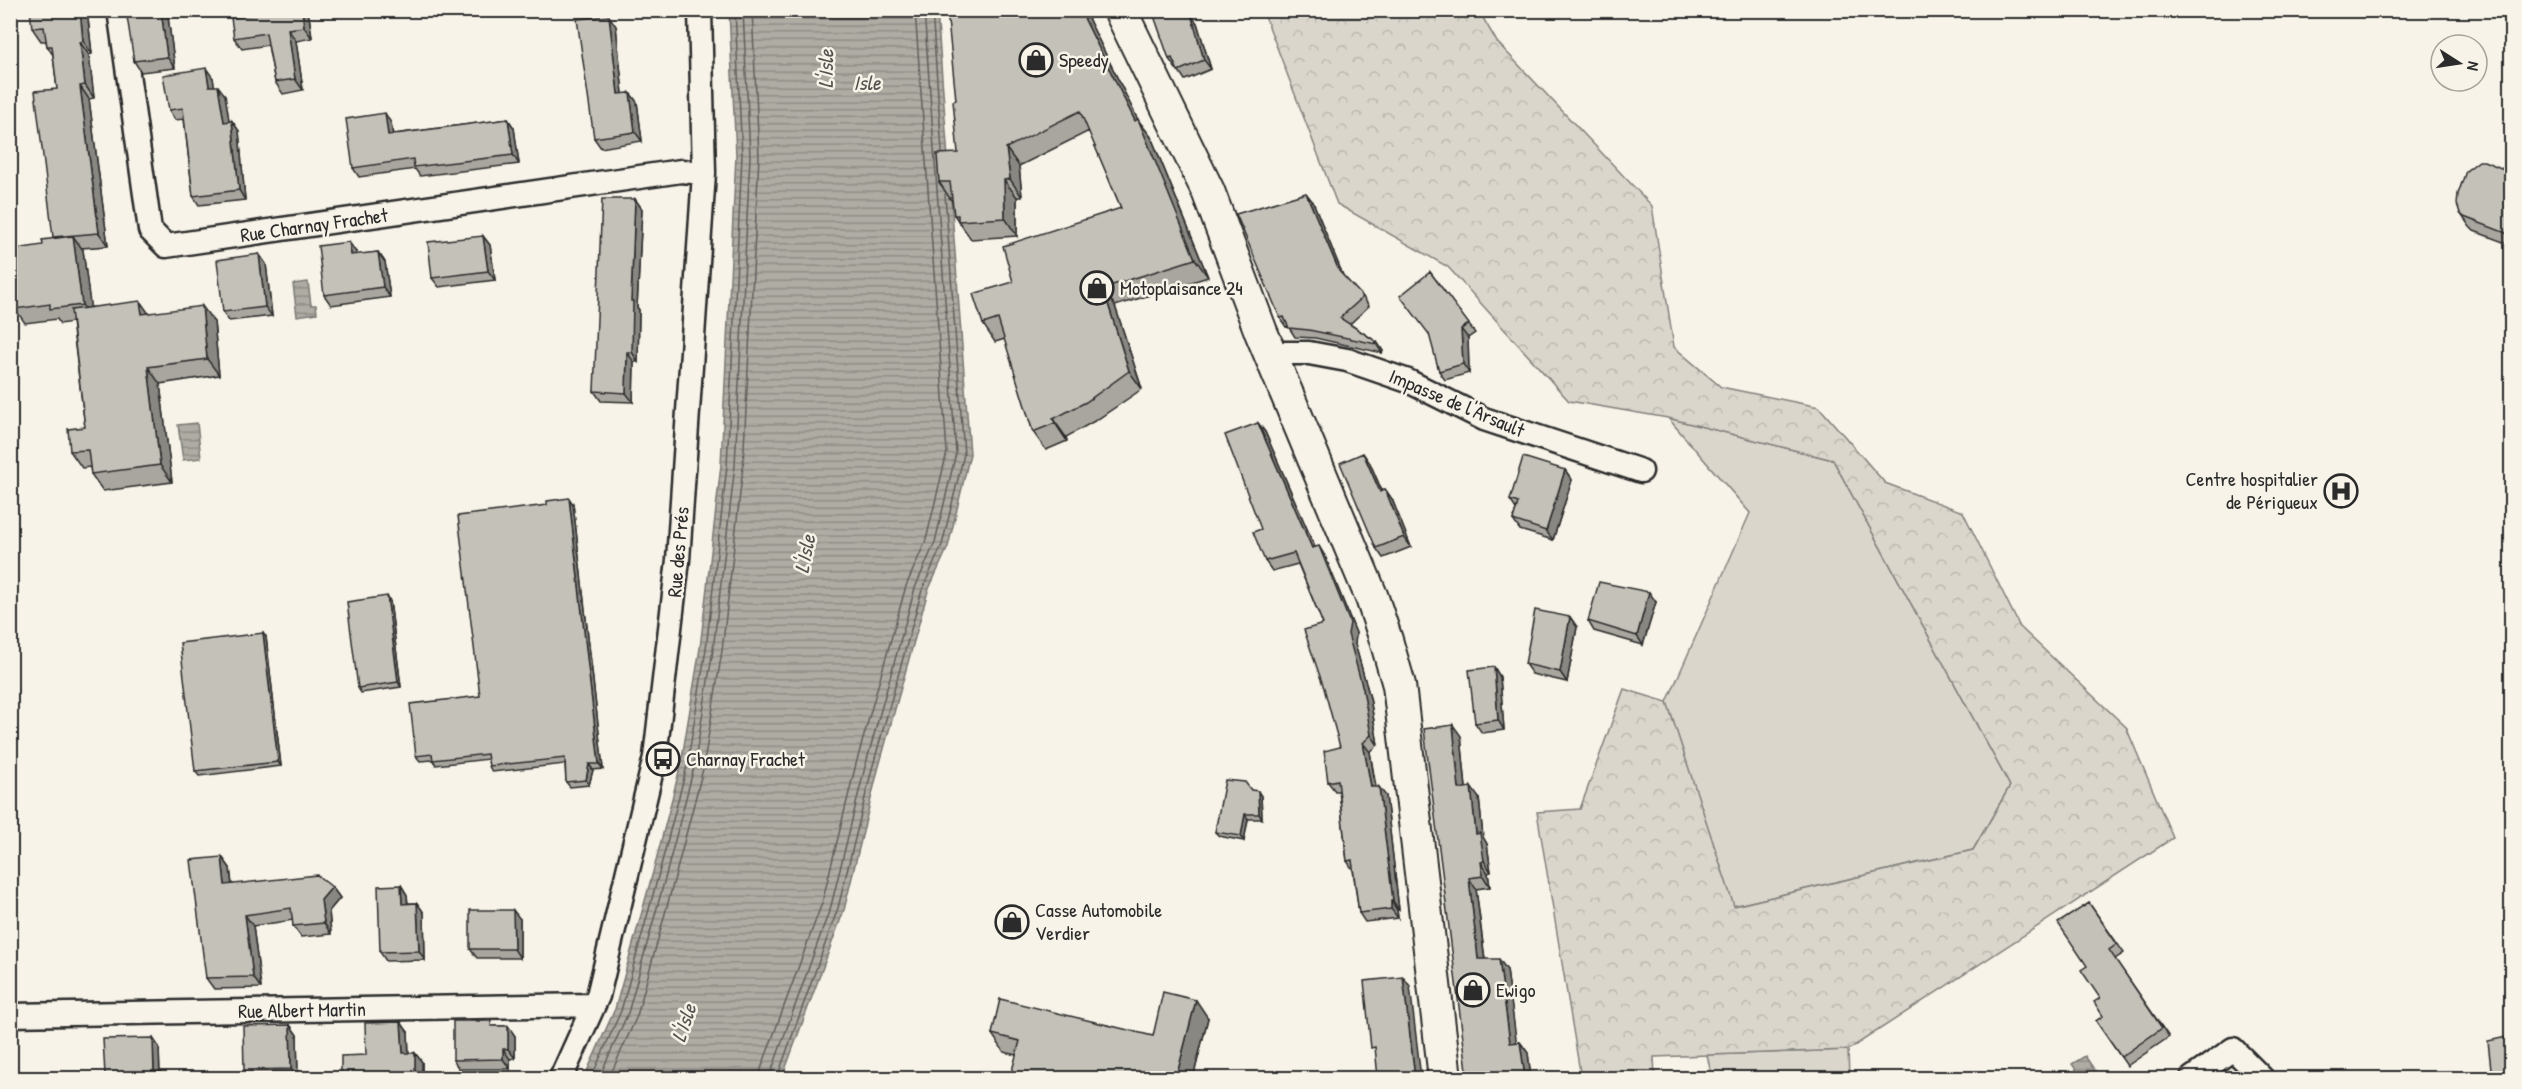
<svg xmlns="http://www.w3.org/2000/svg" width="2522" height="1089" font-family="'Patrick Hand',sans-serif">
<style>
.green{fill:#dad6cc;stroke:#82807c;stroke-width:1.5}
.forest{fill:url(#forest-crowns);stroke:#82807c;stroke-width:1.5}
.water{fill:url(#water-rules);stroke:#7a7874;stroke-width:1.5}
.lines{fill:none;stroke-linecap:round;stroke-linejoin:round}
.shore{stroke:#605f5b;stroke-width:1.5}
.minor-casing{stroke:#2b2b2b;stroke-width:27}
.secondary-casing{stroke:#2b2b2b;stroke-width:36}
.minor{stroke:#f7f3e8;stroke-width:22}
.secondary{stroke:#f7f3e8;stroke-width:32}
.wall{fill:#a9a69f;stroke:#2b2b2b;stroke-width:1.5}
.shaded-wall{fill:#898782;stroke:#2b2b2b;stroke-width:1.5}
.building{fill:#c4c1b9;stroke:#2b2b2b;stroke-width:1.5}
.labels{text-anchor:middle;stroke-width:5;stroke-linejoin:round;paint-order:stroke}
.poi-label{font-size:20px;fill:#2b2b2b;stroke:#f7f3e8;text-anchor:start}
.street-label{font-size:20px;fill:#2b2b2b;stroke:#f7f3e8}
.water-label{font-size:21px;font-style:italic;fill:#53524f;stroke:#f7f3e8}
</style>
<defs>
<pattern id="forest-crowns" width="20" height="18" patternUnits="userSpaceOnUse" patternTransform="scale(1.5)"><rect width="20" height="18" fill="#dad6cc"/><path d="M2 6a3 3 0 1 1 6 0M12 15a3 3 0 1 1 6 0" fill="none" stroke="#bbb8af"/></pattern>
<pattern id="water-rules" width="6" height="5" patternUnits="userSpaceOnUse" patternTransform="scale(1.5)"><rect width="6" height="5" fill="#afaca4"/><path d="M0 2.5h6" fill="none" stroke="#8f8c86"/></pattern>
</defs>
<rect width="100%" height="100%" fill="#f7f3e8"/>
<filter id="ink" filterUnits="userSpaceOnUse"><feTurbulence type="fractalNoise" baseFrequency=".0167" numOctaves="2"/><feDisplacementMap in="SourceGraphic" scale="12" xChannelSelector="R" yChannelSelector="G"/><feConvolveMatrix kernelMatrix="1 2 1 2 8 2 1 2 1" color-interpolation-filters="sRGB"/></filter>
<g filter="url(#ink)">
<path class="green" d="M1668,418L1833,460L2010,786L1973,850L1733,906L1667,702L1750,513Z
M1848,1050L1849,1078H1712L1707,1055Z"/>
<path class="forest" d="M1263,11H1479L1497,42L1652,206L1674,347L1721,387L1819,407L1885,483L1963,512L2020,627L2126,727L2173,838L1848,1050L1654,1057L1655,1078H1581L1537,812L1580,809L1624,689L1667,702L1734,906L1973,850L2010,786L1833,460L1668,418L1569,401L1448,267L1337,204Z"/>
<path class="water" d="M729,11H937L970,454L948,547L928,591L878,770L844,910L782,1078H584L615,1009L653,872L681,764L700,648L721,465L736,155Z
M308,282L311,305H316L317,313L297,316L293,284Z
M197,423L201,458L183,460L178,425Z
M2085,1056L2100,1078H2082L2072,1064Z"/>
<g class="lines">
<path class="shore" d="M932,10L942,152
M591,1078L621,1011L659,873L687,766L706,649L727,466L742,156L735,10
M599,1078L628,1013L666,875L694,767L713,650L735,466L750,156L743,10
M609,1078L637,1016L675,877L703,769L722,651L743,467L759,156L752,10
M760,1078L761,1069L822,903L856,764L906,586L926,540L947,452L915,10
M769,1078L831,906L865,767L915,588L935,542L956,453L924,10
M777,1078L838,908L872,769L922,590L942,545L964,454L945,194"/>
<g class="minor-casing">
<path id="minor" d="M119,10L150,230L166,246L681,171L704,173
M1270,353H1309L1347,360L1408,381L1484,419L1641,471
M10,1015L594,1005
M561,1078L598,996L655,757L678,560L704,173L700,10
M2192,1078L2233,1049L2262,1078"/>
</g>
<g class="secondary-casing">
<path id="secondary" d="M1120,10L1208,191L1261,332L1372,598L1386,640L1399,685L1445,1078"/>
</g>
<use href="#minor" class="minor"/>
<use href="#secondary" class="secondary"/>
</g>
<path class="wall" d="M87,10L92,54L89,55L94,98L89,99L108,246L82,248L83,250L90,307L148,313L214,322L219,375L160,384L172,482L103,491L91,474L90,467L82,468L70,451L85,427L72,322L60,324L57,319L25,323L15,309L43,245L53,238L57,89L53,55L47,46L46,41H41L32,28Z
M167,10L175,68L141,72L134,61Z
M1084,10L1138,120L1151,137L1208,277L1115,306L1142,389L1098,419L1066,437L1067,441L1046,450L1033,432L1005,339L995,342L983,324L1013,282L1121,208L1089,131L1019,166L1022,197H1017V236L971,239L954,215L952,200H951L939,182L958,153L956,100Z
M263,12L309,16L312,38L296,41L303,90L283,94L275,82L268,45L242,49L234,38Z
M1197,23L1211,69L1185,80L1177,68L1176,69L1169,59Z
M616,26L623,94L630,93L637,102L642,141L601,148L594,138Z
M213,78L214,86L225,95L229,122L232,121L239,131L245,200L199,205L193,196L184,119L175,120L169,110Z
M508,119L514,128L519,164L420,176L415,169L359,177L353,168L391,123L393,134Z
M2511,172V245L2474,231L2470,227L2460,213Z
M635,199L642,209L637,307L639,310L638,362H634L633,402L601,401L594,391Z
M1313,202L1343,276L1363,297L1369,306L1350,324L1377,342L1383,351L1382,353L1315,338L1295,337L1288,326L1286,327L1280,318Z
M483,236L490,245L495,280L439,287L432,278Z
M356,252V255L378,252L385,262L390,297L331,305L324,295Z
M259,254L266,264L272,316L229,321L223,312Z
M1430,272L1475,333L1468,338L1469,373L1445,380L1439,371Z
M1258,423L1265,432L1315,547L1325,556L1356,633L1355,644L1370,698L1378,745L1370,752L1376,787L1386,796L1399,910H1397L1398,918L1365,922L1359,913L1353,870L1347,861L1339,791H1335L1328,782L1340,747L1323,624L1298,564L1272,571L1265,561L1261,529Z
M1370,463L1382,491L1385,489L1392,499L1411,547L1383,558L1376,548Z
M1565,470L1572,480L1553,540L1520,530L1513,520L1516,509L1510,500Z
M573,504L603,769L593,770L589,785L570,787L566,782L565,764L492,772L489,766L488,759L436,765L433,760L420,761L416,756L480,696Z
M390,601L401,687L361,693L358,688Z
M1656,602L1643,645L1594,631L1588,621Z
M1570,617L1577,627L1567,682L1532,674L1525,664Z
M266,637L281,766L199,776L195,771Z
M1494,667L1500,677L1504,730L1482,733L1475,723Z
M1461,736L1466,788L1479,798L1483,837L1487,844L1491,872L1488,873L1490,887L1476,889L1485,959L1507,970L1516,1043L1520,1042L1528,1053L1531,1078H1468Z
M1251,790L1261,796L1262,819H1248L1244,841L1219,836L1215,832Z
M222,857L230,868L232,884L332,887L340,898L329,911L331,934L301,937L293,926V920L253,926L261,988L214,989L206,978Z
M401,885L407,895L408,903H417L424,913L425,960L386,961L380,952Z
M2089,903L2124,953L2115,959L2169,1037L2127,1066L2096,1021L2103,1016L2100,998Z
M520,919V958H477L470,949Z
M1208,1018L1193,1078L1016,1055L1004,1052L992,1034L1153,1036Z
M290,1025L297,1035L298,1078H250L244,1070Z
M494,1026H508L515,1036V1058L510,1059V1069H459L453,1060Z
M408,1032L409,1053H415L422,1062V1078H343L341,1076L366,1055Z
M159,1047L160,1078H107L105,1075Z"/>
<path class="shaded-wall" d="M80,10H87L92,54L83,41Z
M161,10H167L175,68L167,57Z
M302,10H305L309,16L312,38L304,27Z
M1080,10H1084L1138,120L1151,137L1208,277L1195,259L1135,121Z
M1191,14L1197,23L1211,69L1204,60Z
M609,16L616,26L624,104L618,94Z
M288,29L296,41L303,90L295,79Z
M80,42L89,55L94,98L85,85Z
M206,68L213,78L216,96L209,86Z
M80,86L89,99L108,246L99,233Z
M218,86L225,95L231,132L224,122Z
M630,93L637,102L642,141L635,132Z
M385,113L391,123L394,144L388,135Z
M508,119L514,128L519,164L513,155Z
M232,121L239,131L245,200L239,190Z
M1006,148L1019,166L1022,197L1010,179Z
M1004,180L1017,197V236L1005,218Z
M1306,193L1313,202L1345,280L1339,271Z
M635,199L642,209L637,307L639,310L638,362L632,352L631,301Z
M73,236L83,250L92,319L82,305Z
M483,236L490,245L495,280L488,271Z
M349,242L356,252L358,265L351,255Z
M378,252L385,262L390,297L383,287Z
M259,254L266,264L272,316L265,307Z
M1103,288L1115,306L1142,389L1129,371Z
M140,301L152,318L142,314Z
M202,306L214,322L219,375L207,359Z
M1461,329L1468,338L1469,373L1463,364Z
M1377,342L1383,351L1382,353L1376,344Z
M627,352L634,362L633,402L626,393Z
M148,367L160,384L172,482L160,465Z
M1053,419L1066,437L1067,441L1055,423Z
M1258,423L1265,432L1319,557L1312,548Z
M1363,453L1370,463L1386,501L1380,492Z
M1565,470L1572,480L1553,540L1546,531Z
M1385,489L1392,499L1411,547L1404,537Z
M569,498L573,504L603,769L599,764Z
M1319,546L1325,556L1356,633L1355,644L1370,698L1378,745L1371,735Z
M1649,592L1656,602L1643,645L1637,636Z
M387,596L390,601L401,687L398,682Z
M1570,617L1577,627L1567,682L1560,672Z
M263,633L266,637L281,766L278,762Z
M1494,667L1500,677L1504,730L1498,720Z
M1453,725L1461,736L1467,799L1459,789Z
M1363,743L1370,752L1377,797L1371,787Z
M589,764L593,770L589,785L586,780Z
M1379,787L1386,796L1399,910L1393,901Z
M1471,787L1479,798L1483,837L1487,844L1491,872L1484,861L1476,834Z
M1258,791L1261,796L1262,819L1259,814Z
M1245,814L1248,819L1244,841L1241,836Z
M222,857L230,868L233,896L225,885Z
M1481,862L1488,873L1490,887L1483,876Z
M1469,878L1476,889L1486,970L1478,959Z
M401,885L407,895L408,913L402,904Z
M332,887L340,898L329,911L331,934L324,923L321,900Z
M1391,901L1397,910L1398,918L1391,909Z
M417,903L424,913L425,960L419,951Z
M513,910L520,919V958L514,949Z
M245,915L253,926L261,988L253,977Z
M1499,959L1507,970L1518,1054L1510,1043Z
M1403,977L1410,986L1421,1078H1415Z
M1196,1000L1208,1018L1193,1078H1176Z
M401,1022L408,1032L409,1063L403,1053Z
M290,1025L297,1035L298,1078L291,1069Z
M508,1026L515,1036V1058L508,1049Z
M153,1038L159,1047L160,1078H157L154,1074Z
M1520,1042L1528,1053L1531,1078H1525Z
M503,1049L510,1059V1069L503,1059Z
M415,1053L422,1062V1078H418L415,1075Z"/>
<path class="building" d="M30,10H80L83,41L80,42L85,85L80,86L99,233L53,237L35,91L57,89L52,46H47L44,27L32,28Z
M126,10H161L167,57L134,61Z
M263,10H302L304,27L288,29L295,79L275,82L266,33L234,38L231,18L263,12Z
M947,10H1080L1135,121L1138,119L1195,259L1103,288L1129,371L1086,402L1053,419L1055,423L1033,432L998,319L983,324L973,294L1013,282L1003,246L1121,208L1080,111L1006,148L1010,179L1004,180L1005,218L958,221V215H954L950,182H939L937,154L958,153L953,101L956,100Z
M1152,10H1188L1191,14L1204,60L1178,71L1172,58L1169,59Z
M609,16L618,94L630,93L635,132L594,138L577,19Z
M206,68L209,86H218L224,122L232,121L239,190L193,196L183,108L169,110L163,75Z
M385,113L388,135L508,119L513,155L414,167L413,159L353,168L346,119Z
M2479,161H2484L2511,172V235L2464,217L2460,213L2457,204L2458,194L2466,171Z
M1306,193L1339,271L1363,297L1340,318L1377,342L1376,344L1309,330L1289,328L1284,317L1280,318L1236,214Z
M602,199H635L631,301H633L632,352H627L626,393L594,391Z
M73,236L82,305L50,309V304L15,309L10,264V250L43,245L42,240Z
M483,236L488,271L432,278L428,242Z
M349,242L351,255L378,252L383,287L324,295L318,246Z
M259,254L265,307L223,312L217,260Z
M1430,272L1469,324L1461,329L1463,364L1439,371L1429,334L1400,296Z
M140,301L142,314L202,306L207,359L148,367L160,465L91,474L88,450L70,451L68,429L85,427L71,310Z
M1258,423L1312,548L1319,546L1350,623L1348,634L1363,689L1371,735L1363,743L1371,787H1379L1393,901H1391V909L1359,913L1352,860L1347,861L1338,780L1328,782L1324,751L1340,747L1324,688L1304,630L1323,624L1294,553L1265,561L1253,532L1261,529L1225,435Z
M1363,453L1380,492L1385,489L1404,537L1376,548L1340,463Z
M1523,457L1565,470L1546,531L1513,520L1518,503L1510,500Z
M569,498L599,764H589L586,780L566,782L565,758L489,766L487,754L433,760L432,754L416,756L410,704L480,696L458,516L547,505V501Z
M1599,582L1649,592L1637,636L1588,621Z
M387,596L398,682L358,688L347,602Z
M1535,610L1570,617L1560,672L1525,664Z
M263,633L278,762L195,771L180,643Z
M1494,667L1498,720L1475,723L1469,670Z
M1453,725L1459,789L1471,787L1476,834L1480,833L1484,861L1481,862L1483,876L1469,878L1478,959H1499L1510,1043L1520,1042L1525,1078H1468L1424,729Z
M1225,780L1245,782L1251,790L1258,791L1259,814H1245L1241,836L1215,832Z
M222,857L225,885L317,875L332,887L321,900L324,923L293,926L291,908L245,915L253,977L206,978L191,860Z
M401,885L402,904L417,903L419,951L380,952L378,886Z
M2089,903L2117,944L2109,950L2162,1028L2121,1057L2096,1021L2103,1016L2094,1002L2100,998L2081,970L2087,966L2058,923Z
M470,910H513L514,949H470Z
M1403,977L1415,1078H1378L1375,1047L1371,1048L1364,981Z
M1163,992L1196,1000L1176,1078H1010L1020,1041L992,1034L1000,999L1153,1036Z
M453,1021H491V1026H508V1049H503V1059L453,1060Z
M401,1022L403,1053H415V1075L341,1076V1056L366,1055L365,1023Z
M290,1025L291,1069L244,1070L243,1026Z
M2511,1036V1078H2492L2488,1041Z
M153,1038L154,1074L105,1075L103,1039Z"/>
</g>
<defs>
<g id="shop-ring" transform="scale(1.725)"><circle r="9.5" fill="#f7f3e8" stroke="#2b2b2b" stroke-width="1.5"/><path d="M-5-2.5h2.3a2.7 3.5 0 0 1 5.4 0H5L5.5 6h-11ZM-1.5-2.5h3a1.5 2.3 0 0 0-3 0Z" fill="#2b2b2b"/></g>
<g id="hospital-ring" transform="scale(1.725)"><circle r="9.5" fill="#f7f3e8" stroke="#2b2b2b" stroke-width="1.5"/><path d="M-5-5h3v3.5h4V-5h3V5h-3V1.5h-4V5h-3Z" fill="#2b2b2b"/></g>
<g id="bus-ring" transform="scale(1.725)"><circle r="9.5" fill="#f7f3e8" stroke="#2b2b2b" stroke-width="1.5"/><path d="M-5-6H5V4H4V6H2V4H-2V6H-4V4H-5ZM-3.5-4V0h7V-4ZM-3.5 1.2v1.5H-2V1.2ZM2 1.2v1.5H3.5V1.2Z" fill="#2b2b2b"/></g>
</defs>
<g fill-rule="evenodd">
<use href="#shop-ring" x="1036" y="60"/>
<use href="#shop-ring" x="1097" y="288"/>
<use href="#hospital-ring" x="2341" y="491"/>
<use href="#bus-ring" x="663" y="759"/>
<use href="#shop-ring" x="1012" y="922"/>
<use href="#shop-ring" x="1473" y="990"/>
</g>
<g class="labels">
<g class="poi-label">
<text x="1059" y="67">Speedy</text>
<text x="1120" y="295">Motoplaisance 24</text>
<text x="2318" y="486" text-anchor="end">Centre hospitalier<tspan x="2318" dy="23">de Périgueux</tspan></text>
<text x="686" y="766">Charnay Frachet</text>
<text x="1035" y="917">Casse Automobile<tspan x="1035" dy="23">Verdier</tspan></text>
<text x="1496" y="997">Ewigo</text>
</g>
<g class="street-label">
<text transform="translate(314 225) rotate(-8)" y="7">Rue Charnay Frachet</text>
<text transform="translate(1457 403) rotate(23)" y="7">Impasse de l'Arsault</text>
<text transform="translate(678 552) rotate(-85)" y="7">Rue des Prés</text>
<text transform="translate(302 1010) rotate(-1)" y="7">Rue Albert Martin</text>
</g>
<g class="water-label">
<text transform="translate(826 69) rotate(-89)" y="7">L'Isle</text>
<text x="867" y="90">Isle</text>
<text transform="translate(805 554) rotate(-79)" y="7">L'Isle</text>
<text transform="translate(684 1023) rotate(-71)" y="7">L'Isle</text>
</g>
</g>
<rect width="2522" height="1089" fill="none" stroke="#f7f3e8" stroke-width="36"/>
<rect x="18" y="18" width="2486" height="1053" fill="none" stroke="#2b2b2b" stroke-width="2" filter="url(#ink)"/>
<g transform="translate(2459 63) rotate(102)"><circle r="28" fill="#f7f3e8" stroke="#a5a39c" stroke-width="1.5"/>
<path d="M0-4.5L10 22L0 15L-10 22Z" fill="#2b2b2b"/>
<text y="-9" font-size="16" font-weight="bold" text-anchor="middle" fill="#2b2b2b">N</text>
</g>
</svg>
